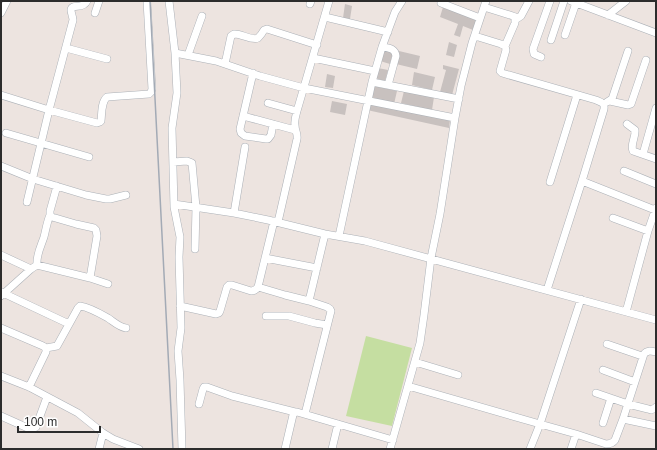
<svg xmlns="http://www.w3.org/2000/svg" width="657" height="450" font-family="Arial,sans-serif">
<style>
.green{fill:#c5dea1}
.building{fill:#c8c1bf}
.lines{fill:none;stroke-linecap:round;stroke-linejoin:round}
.minor-casing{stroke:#acb1b7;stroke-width:8}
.minor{stroke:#fff;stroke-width:7}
.rail{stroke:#a3aab5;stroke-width:1.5}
</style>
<rect width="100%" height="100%" fill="#ede4e0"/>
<path class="green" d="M366,336L412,348L392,426L346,416Z"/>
<path class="building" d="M345,4L352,6L350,19L343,18Z
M443,7L477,19L473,30L463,26L460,37L454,35L458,24L440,17Z
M449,42L457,45L454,57L446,55Z
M383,50L393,52L390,64L380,61Z
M399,51L420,56L417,69L396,64Z
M443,65L459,69L452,95L440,92L446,70L443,69Z
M378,68L388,70L385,81L375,78Z
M414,72L435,77L432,90L412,85Z
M327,74L335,76L333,88L325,87Z
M374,86L397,91L394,104L371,99Z
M404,91L434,97L432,110L401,103Z
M332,101L347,104L345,115L330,112Z
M369,104L450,120L449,128L367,110Z"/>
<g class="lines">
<g class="minor-casing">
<path id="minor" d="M169,1L175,53L177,93L172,128L174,207L180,237L179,257L181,328L178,351L180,380L182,449
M571,1L656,33
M441,3L480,18
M310,4L311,1
M484,7L513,16L515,17V23L505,46
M1,13L7,1
M95,13L99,1
M608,15L626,1
M325,17L388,32
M515,20L521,16L529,1
M565,35L576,3
M475,36L501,44L505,46L506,50L500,71L502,73L596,100C601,102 605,103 604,109L582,181L547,290
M551,40L564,1
M382,47C389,48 395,48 396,56L388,85
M66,48L107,59
M175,53L216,61L260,76L304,88L455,118
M188,55L202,16
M541,57L534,54L533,49L550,1
M313,58L375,71
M225,64L231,36L234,34C240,33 252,41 258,38C260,36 263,32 264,30L267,29L317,45
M253,73L240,129L241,133L245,136L266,139H268L271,135L273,124
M372,82L459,99
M1,95L49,110L97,123L100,122L101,121C102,113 101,102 107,97L149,94L151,92L152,89L147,1
M610,101L628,105L631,104L646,60
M607,102L612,99L628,51
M268,103L297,111
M243,116L295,130
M627,124L635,130C636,137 630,144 633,151L656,159
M6,133L89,157
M643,154L656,108
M173,162L187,161L192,163L196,207L195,249
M1,166L33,179L86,195L106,199H110L126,195
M624,171L656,184
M582,181L655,210
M550,182L577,95
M57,186L50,211V215L52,217L76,224L94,228L96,230L97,236L90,278
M27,202L49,110L73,20C73,17 71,13 71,10C72,3 83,10 87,1
M174,204L234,213L268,220L325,234L365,241L656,320
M234,213L245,147
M613,218L648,231
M278,222L297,139C298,134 295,131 295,125C294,121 296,115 297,111L329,1
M339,236L372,82L382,47L395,12L402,1
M1,255L31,269
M265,258L317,268
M37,265C36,255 41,246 44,237C46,229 47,222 50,215
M258,287L285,295L309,301
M1,292L69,324
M1,296L31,269L37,265L90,278L108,284
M180,306L216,314L219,313L220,311L227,287L229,285H232L251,291C254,291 256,290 258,287L274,221
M626,312L648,231L656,208
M266,316H289L315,323L327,325
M1,328L43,346L46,348V352L29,387
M607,344L642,356
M46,348L57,346L78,308L80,306C88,307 101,314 108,318C114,322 119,327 126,328
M415,362L458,375
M603,370L635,382
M1,376L29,387L78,413L103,433L113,439L139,449
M408,386L540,424L576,434L606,444C610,444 613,443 615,440L623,419L656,426
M596,393L628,404L648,409L651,410L655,408L656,407
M199,404L203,389L204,387H207L232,396L295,412
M305,414L331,311L330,309L327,307L309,301L325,234
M1,416L30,429H32L36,427L47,397
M623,419L644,354C647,350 651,351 656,352
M603,423L611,398
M99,449L103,433
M285,449L293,415L295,412H297L393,440
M332,449L338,424
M390,449L420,343L424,315L431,258L440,214L455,118L461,86L472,43L486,1
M530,449L540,424L581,299
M571,449L576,434"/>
</g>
<use href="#minor" class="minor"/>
<path class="rail" d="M150,1L173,449"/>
</g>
<rect width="657" height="450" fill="none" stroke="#2c2c2c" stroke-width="4"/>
<path d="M18 426v6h82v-6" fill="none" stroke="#2c2c2c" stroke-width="2"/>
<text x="24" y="426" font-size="12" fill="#2c2c2c" stroke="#ffffff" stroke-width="3" paint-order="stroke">100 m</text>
</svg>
